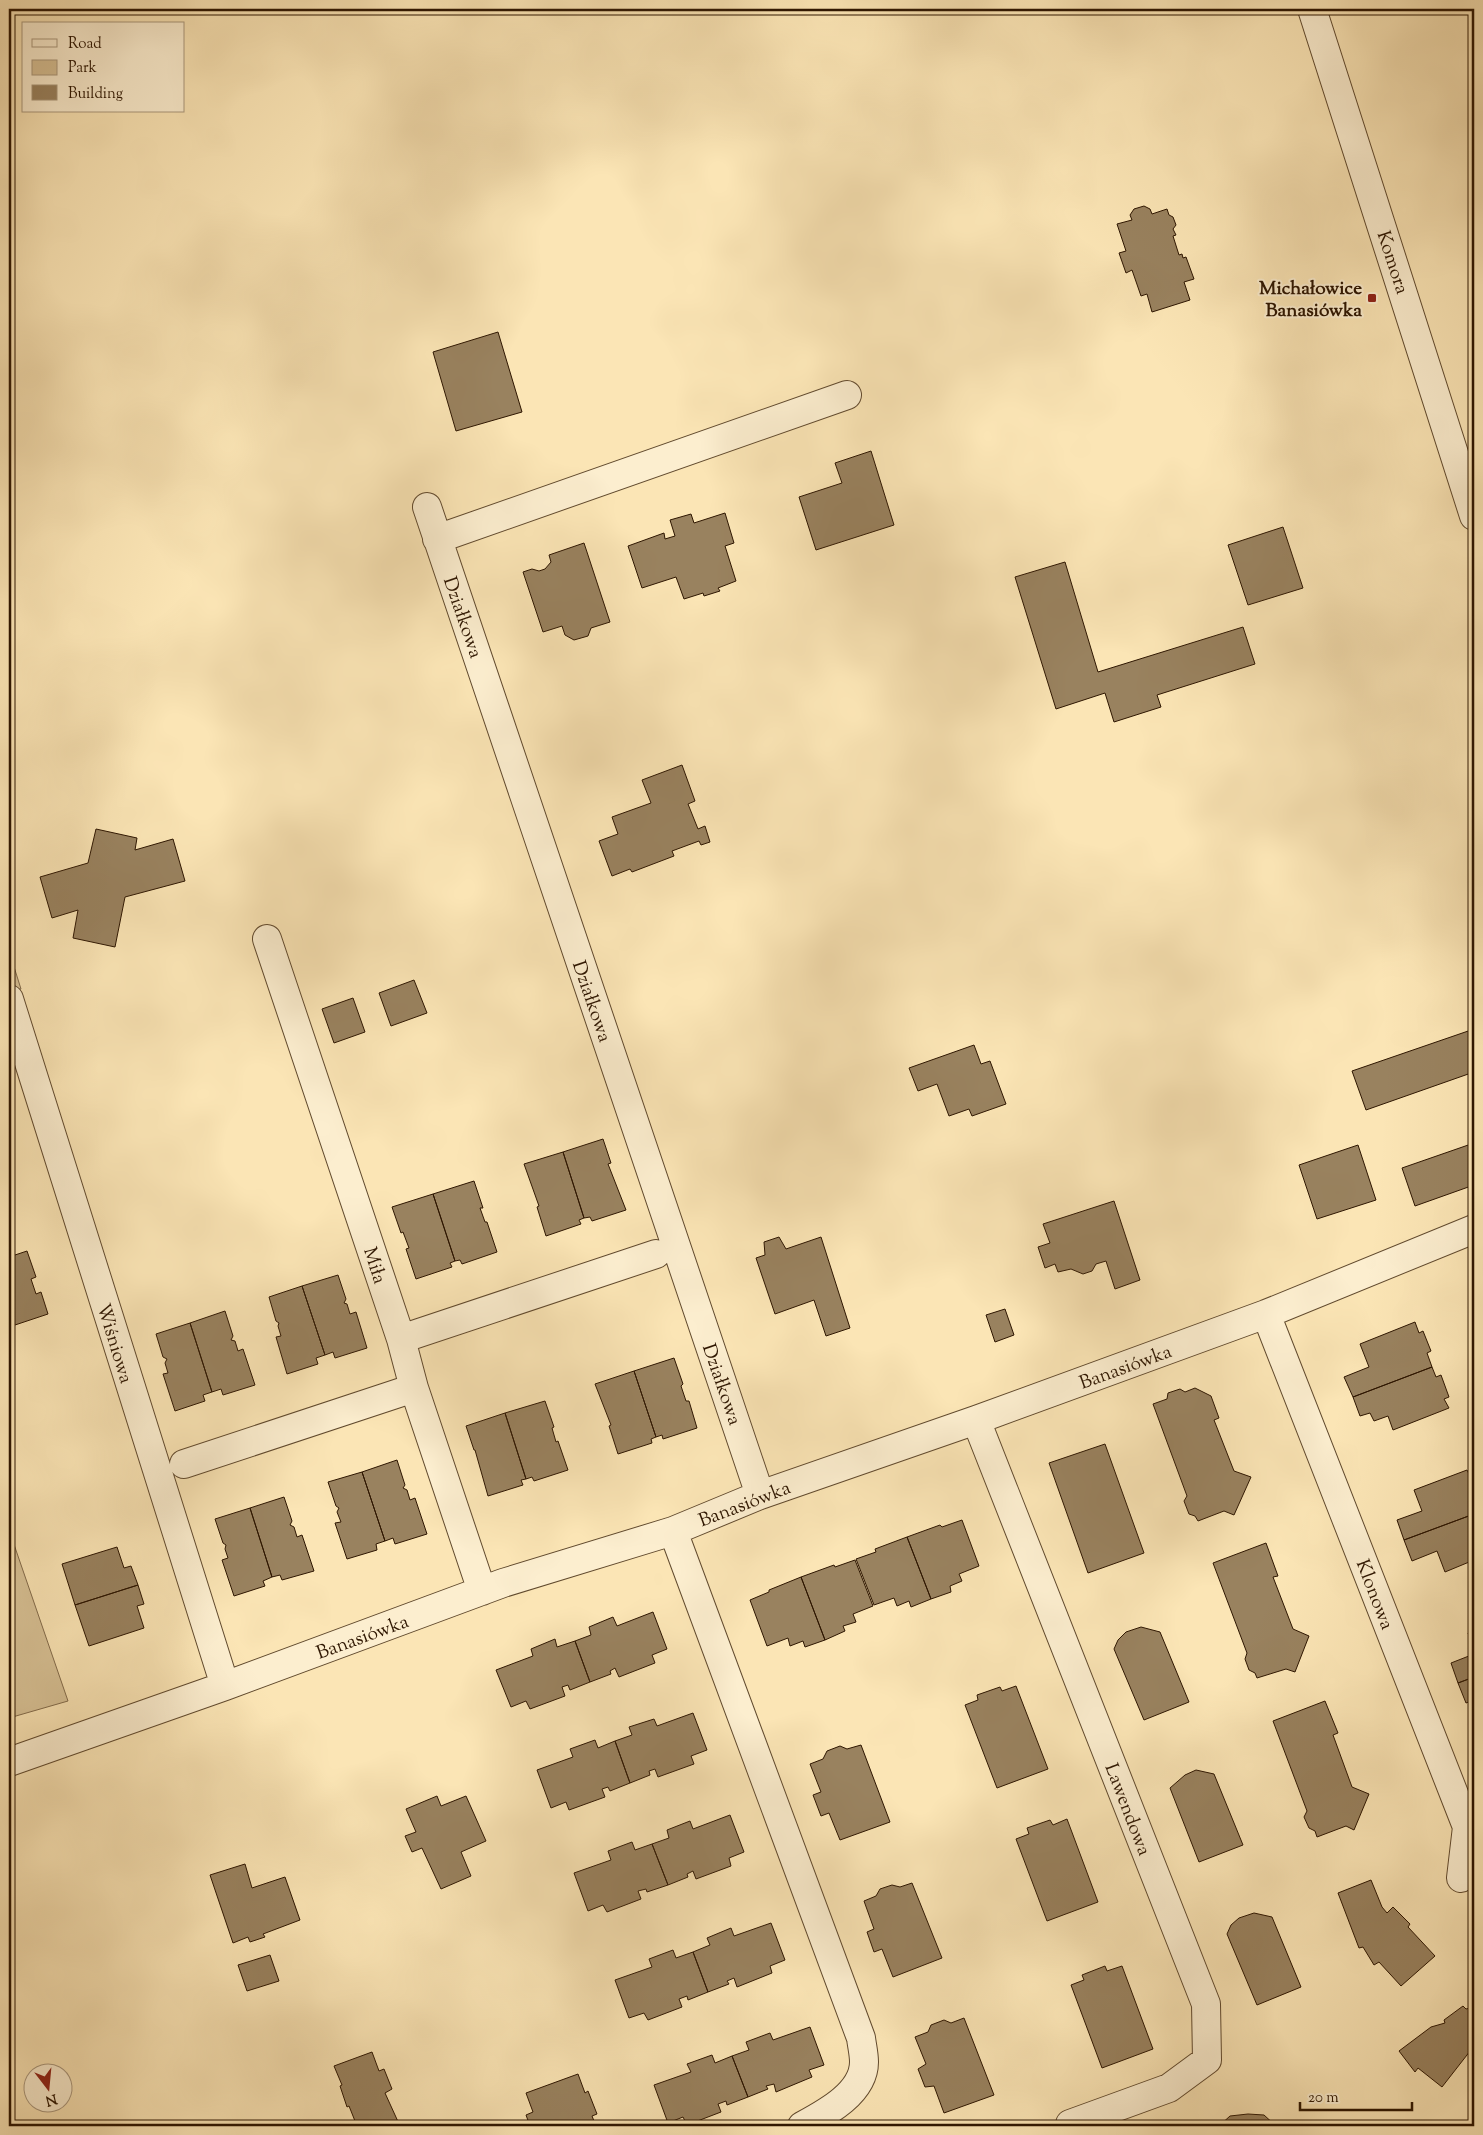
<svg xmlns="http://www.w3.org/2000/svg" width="1483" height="2135" font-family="'Sorts Mill Goudy',serif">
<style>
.green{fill:#d8c296;stroke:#836c4c}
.building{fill:#99825f;stroke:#2e1601}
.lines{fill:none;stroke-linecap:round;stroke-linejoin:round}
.minor-casing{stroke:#614a2e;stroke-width:30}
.minor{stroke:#fceecf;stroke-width:28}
.poi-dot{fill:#8f2418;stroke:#fceecf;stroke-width:2}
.labels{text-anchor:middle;stroke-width:4;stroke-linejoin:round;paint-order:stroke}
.street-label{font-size:19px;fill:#2e1601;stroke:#fceecf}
.poi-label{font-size:19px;font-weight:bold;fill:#2e1601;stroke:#fceecf;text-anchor:end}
</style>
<rect width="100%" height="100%" fill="#fbe5b5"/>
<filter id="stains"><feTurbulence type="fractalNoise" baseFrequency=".004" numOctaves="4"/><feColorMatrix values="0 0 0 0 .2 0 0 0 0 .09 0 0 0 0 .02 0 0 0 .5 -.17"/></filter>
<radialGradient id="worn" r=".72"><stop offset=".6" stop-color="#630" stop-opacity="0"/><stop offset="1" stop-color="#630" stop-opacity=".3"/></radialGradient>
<path class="green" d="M9,951L21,989L9,991Z
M9,1530L68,1701L9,1718Z"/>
<path class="building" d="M1144,206L1150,209L1152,214L1167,209L1169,215L1173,217L1176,225L1173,229L1176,235L1173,236L1179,255L1182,254L1183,258L1186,257L1194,279L1184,282L1190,300L1152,312L1147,294L1141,296L1132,270L1126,273L1119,253L1126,251L1117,224L1132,220L1130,215L1134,209Z
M498,332L522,412L456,431L433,352Z
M871,451L894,525L816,550L799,497L842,483L835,463Z
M725,513L734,543L725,546L736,581L718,588L720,591L704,596L703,593L684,599L676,577L642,588L628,546L664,533L665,539L675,536L670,520L691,514L694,523Z
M1283,527L1303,588L1248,605L1228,545Z
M584,543L610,622L591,628L588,636L574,640L565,635L562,626L543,632L523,572L532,569L539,571L545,569L551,562L549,555Z
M1065,562L1098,672L1243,627L1255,664L1157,695L1161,707L1114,722L1105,693L1056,709L1015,577Z
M682,765L695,801L688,804L698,829L705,826L710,842L701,845L699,841L672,851L674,856L632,872L630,869L612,876L599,841L618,834L612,817L651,803L642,780Z
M96,829L137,838L135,850L173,839L185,881L125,897L115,947L73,938L78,910L52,918L40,877L88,863Z
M414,980L427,1013L391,1026L379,993Z
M353,998L365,1032L334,1043L322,1009Z
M1474,1029V1072L1366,1110L1352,1071Z
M974,1045L981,1064L990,1061L1006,1104L972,1116L969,1109L949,1116L937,1084L918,1091L909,1068Z
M603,1139L611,1163L608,1164L626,1210L592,1221L590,1217L584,1218L563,1152Z
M1474,1143V1185L1415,1206L1402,1168Z
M1358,1145L1376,1200L1317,1219L1299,1165Z
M563,1152L584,1218L579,1220L581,1224L546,1236L537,1207L539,1206L524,1164Z
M474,1181L483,1208H480L485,1222H487L497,1252L462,1264L460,1260L455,1261L433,1194Z
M433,1194L455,1261L450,1263L452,1267L416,1279L406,1249L409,1248L403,1232L401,1233L392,1207Z
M1114,1201L1140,1280L1115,1289L1106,1261L1096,1264L1092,1271L1083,1274L1071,1269L1058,1272L1055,1264L1045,1268L1038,1247L1050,1243L1043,1224Z
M779,1237L786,1249L821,1237L850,1328L826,1336L814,1300L775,1314L756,1258L765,1255L764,1242Z
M27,1251L36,1277L31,1279L36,1294L41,1292L48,1314L9,1327V1257Z
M338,1275L346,1299L344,1303L347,1304L350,1314L356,1312L367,1348L335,1358L333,1352L325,1355L302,1286Z
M302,1286L325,1355L316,1358L318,1364L287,1374L276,1337L281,1336L278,1326L279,1323L276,1321L269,1297Z
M1005,1309L1014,1335L995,1342L986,1315Z
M225,1311L233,1336L231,1340L235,1341L238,1351L243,1349L255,1385L223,1395L221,1389L212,1392L190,1323Z
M1415,1322L1419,1333L1423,1331L1431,1351L1427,1353L1432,1367L1353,1397L1344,1377L1369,1367L1360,1344Z
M190,1323L212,1392L203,1395L205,1401L175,1411L163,1374L168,1373L165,1363L167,1359L163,1357L156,1334Z
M674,1358L683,1384L681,1386L686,1401H689L697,1428L663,1439L662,1435L656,1437L634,1371Z
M1432,1367L1436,1377L1441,1375L1449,1397L1444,1399L1449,1408L1393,1430L1388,1416L1374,1421L1370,1413L1360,1416L1353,1397Z
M634,1371L656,1437L651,1439L652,1443L618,1454L609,1426L611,1425L595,1384Z
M1195,1388L1211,1396L1219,1418L1214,1420L1234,1471L1251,1477L1234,1515L1224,1511L1198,1521L1195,1516L1189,1514L1184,1501L1187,1496L1153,1404L1167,1399L1168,1393L1180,1389L1185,1392Z
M545,1401L554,1427L552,1428L556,1442L558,1441L568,1470L534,1481L532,1477L526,1479L505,1413Z
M505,1413L526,1479L521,1480L523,1485L488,1496L475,1450H474L466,1426Z
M1105,1444L1144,1553L1088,1573L1049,1463Z
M397,1460L405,1485L403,1488L407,1490L410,1500L415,1498L427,1534L395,1544L393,1538L385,1541L362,1472Z
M1467,1470L1472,1480L1474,1479V1514L1404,1540L1397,1520L1422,1511L1414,1490Z
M362,1472L385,1541L376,1544L377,1550L347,1559L335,1523L341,1522L337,1512L339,1508L336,1506L328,1482Z
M284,1497L292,1521L290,1525L294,1527L297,1537L302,1535L314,1571L282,1580L280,1575L272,1577L250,1508Z
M250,1508L272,1577L263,1581L265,1586L234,1596L222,1560L228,1558L225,1549L226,1545L223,1543L215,1519Z
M1474,1514V1560L1445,1572L1437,1551L1412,1561L1404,1540Z
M962,1520L979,1566L959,1574L962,1581L950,1586L951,1592L931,1599L907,1537L940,1525L942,1527Z
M907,1537L931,1599L911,1607L909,1601L897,1606L894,1598L874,1605L856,1559L876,1552L875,1549Z
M1266,1543L1278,1576L1273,1577L1293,1629L1309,1636L1295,1672L1286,1669L1257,1678L1255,1673L1249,1670L1245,1659L1247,1653L1213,1563Z
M117,1547L124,1568L131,1566L138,1585L75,1605L62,1564Z
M855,1560L873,1606L853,1614L856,1622L843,1626L845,1631L825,1640L801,1577L834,1565L835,1567Z
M801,1577L825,1640L805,1647L803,1641L790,1646L788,1638L767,1646L750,1600L769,1592V1590Z
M138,1585L144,1604L137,1606L144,1628L89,1646L75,1605Z
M653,1612L667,1649L652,1655L655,1663L619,1677L615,1668L610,1671L611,1674L590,1682L575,1641L591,1635L589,1627L613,1617L617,1626Z
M1141,1627L1160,1632L1189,1702L1144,1720L1114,1649L1118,1640L1126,1632Z
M1474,1630V1648L1468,1633Z
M555,1639L557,1647L575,1641L590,1682L570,1690L568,1685L562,1687L565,1696L530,1709L526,1701L511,1707L496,1670L533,1656L531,1649Z
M1474,1654V1677L1458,1683L1451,1663Z
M1474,1677V1700L1466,1703L1458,1683Z
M1016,1686L1048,1769L997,1788L965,1705L978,1700L977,1695L1000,1687L1002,1691Z
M1325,1701L1338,1733L1333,1735L1352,1787L1369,1794L1354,1830L1346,1826L1317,1837L1315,1831L1309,1828L1304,1817L1307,1811L1273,1721Z
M693,1713L707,1750L691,1756L694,1764L658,1777L655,1769L649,1771L650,1775L630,1783L615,1741L632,1735L629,1727L654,1719L657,1726Z
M595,1740L598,1748L615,1741L630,1783L610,1791L608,1787L602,1789L605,1797L569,1810L566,1802L551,1808L537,1770L573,1757L570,1749Z
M861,1745L890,1822L840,1840L829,1813L821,1816L813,1795L821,1792L810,1764L823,1759L827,1751L840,1746L847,1749Z
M1196,1770L1214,1774L1243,1845L1199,1862L1170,1788L1185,1775Z
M437,1796L441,1806L466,1796L486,1841L461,1852L471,1876L441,1889L422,1848L412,1852L405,1836L416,1832L406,1809Z
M730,1815L744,1852L729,1858L731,1866L696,1879L693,1871L687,1874L688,1877L668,1885L652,1844L669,1838L667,1830L690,1821L693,1829Z
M1067,1819L1098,1902L1047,1921L1016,1839L1029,1834L1027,1828L1050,1820L1053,1825Z
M632,1842L635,1850L652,1844L668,1885L647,1892L646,1889L638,1891L641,1899L607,1912L603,1905L588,1911L574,1873L611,1860L608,1851Z
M245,1864L252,1888L285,1877L300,1920L263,1934L265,1937L250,1942L248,1937L233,1943L210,1875Z
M1371,1880L1382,1907L1387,1913L1393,1907L1410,1924L1408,1927L1435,1956L1401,1986L1379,1962L1374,1965L1363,1947L1359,1948L1338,1893Z
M912,1883L942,1958L893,1977L882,1949L874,1952L867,1932L874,1929L864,1901L876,1896L880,1889L892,1885L900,1887Z
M1254,1913L1272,1917L1301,1987L1257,2005L1227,1934L1231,1925L1239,1918Z
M771,1923L785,1960L770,1966L772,1973L737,1987L734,1978L727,1981L729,1984L708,1992L693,1952L710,1945L707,1938L731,1928L734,1936Z
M673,1950L676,1958L693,1952L708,1992L688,2000L687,1996L679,1999L682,2007L648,2020L644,2013L629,2018L615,1980L652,1967L649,1959Z
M270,1955L279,1981L247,1991L238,1965Z
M1105,1966L1107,1971L1122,1966L1153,2049L1102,2068L1071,1985L1084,1980L1082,1975Z
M1463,2006L1466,2009L1474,2007V2046L1442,2087L1418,2068L1415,2072L1399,2051L1431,2027L1445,2023L1444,2020Z
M964,2018L994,2095L944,2113L934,2086L925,2087L918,2069L926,2064L915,2037L928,2032L931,2025L944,2020L951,2023Z
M810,2027L824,2065L809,2070L812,2077L776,2092L774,2084L766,2086L768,2089L748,2097L732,2056L749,2050L746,2042L770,2033L773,2040Z
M372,2052L379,2071L384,2069L392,2089L385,2093L400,2126H357L349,2106L347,2107L340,2086L342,2085L334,2066Z
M712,2055L715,2063L732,2056L748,2097L727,2105L726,2101L718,2104L721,2112L687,2125L683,2117L668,2123L654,2085L691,2072L687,2064Z
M578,2074L585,2093L588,2091L597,2114L592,2116L596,2126H530L526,2115L533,2112L526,2093Z
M1248,2114L1264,2115L1276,2126H1219L1230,2116Z"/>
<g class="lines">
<g class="minor-casing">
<path id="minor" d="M1312,9L1474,516
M427,507L760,1495
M437,539L847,395
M267,939L401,1339L414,1388L482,1591
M9,999L225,1686
M1266,1314L1467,1827L1461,1878
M401,1339L656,1254
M976,1420L1206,2004L1207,2060L1169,2088L1070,2124
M184,1464L414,1388
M673,1531L861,2038C862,2046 864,2054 864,2062C864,2093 826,2113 802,2126
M9,1762L225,1686L503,1583L673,1531L760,1495L976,1420L1266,1314L1474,1229"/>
</g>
<use href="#minor" class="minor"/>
</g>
<rect class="poi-dot" x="1367" y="293" width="10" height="10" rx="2.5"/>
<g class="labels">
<g class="street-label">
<text transform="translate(1394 262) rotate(72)" y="7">Komora</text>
<text transform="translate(464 617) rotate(71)" y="7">Działkowa</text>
<text transform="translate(593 1001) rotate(71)" y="7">Działkowa</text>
<text transform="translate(376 1265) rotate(72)" y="7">Miła</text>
<text transform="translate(116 1343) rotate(73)" y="7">Wiśniowa</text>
<text transform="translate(1125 1366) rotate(-20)" y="7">Banasiówka</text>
<text transform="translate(723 1384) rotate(71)" y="7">Działkowa</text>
<text transform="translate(744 1503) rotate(-21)" y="7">Banasiówka</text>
<text transform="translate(1376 1594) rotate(69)" y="7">Klonowa</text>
<text transform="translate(362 1636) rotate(-20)" y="7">Banasiówka</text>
<text transform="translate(1129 1809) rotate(69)" y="7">Lawendowa</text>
</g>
<g class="poi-label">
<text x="1362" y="294">Michałowice<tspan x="1362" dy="22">Banasiówka</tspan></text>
</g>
</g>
<rect width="1483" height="2135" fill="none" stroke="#fbe5b5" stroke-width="30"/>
<rect x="10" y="10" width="1463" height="2115" fill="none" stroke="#2e1601" stroke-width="2.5"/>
<rect x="15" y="15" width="1453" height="2105" fill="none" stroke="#2e1601"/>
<rect x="22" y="22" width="162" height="90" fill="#fceecf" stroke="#aa987d"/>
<rect x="32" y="39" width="25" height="8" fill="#fceecf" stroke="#aa987d"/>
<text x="68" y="48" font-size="15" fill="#2e1601">Road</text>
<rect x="32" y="60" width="25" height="15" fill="#d8c296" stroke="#aa987d"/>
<text x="68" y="72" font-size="15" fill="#2e1601">Park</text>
<rect x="32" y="85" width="25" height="15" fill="#99825f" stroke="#aa987d"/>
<text x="68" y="98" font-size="15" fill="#2e1601">Building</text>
<g transform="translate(48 2088) rotate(164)"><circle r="24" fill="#fceecf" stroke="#aa987d"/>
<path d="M0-4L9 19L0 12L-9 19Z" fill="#8f2418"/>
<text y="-8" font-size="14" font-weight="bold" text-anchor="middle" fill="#2e1601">N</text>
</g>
<path d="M1300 2102v8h112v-8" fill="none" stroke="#2e1601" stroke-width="2.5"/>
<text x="1308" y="2102" font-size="15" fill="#2e1601" stroke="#fceecf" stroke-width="4" paint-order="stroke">20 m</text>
<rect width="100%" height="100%" filter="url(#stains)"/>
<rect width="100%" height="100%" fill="url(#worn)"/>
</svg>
